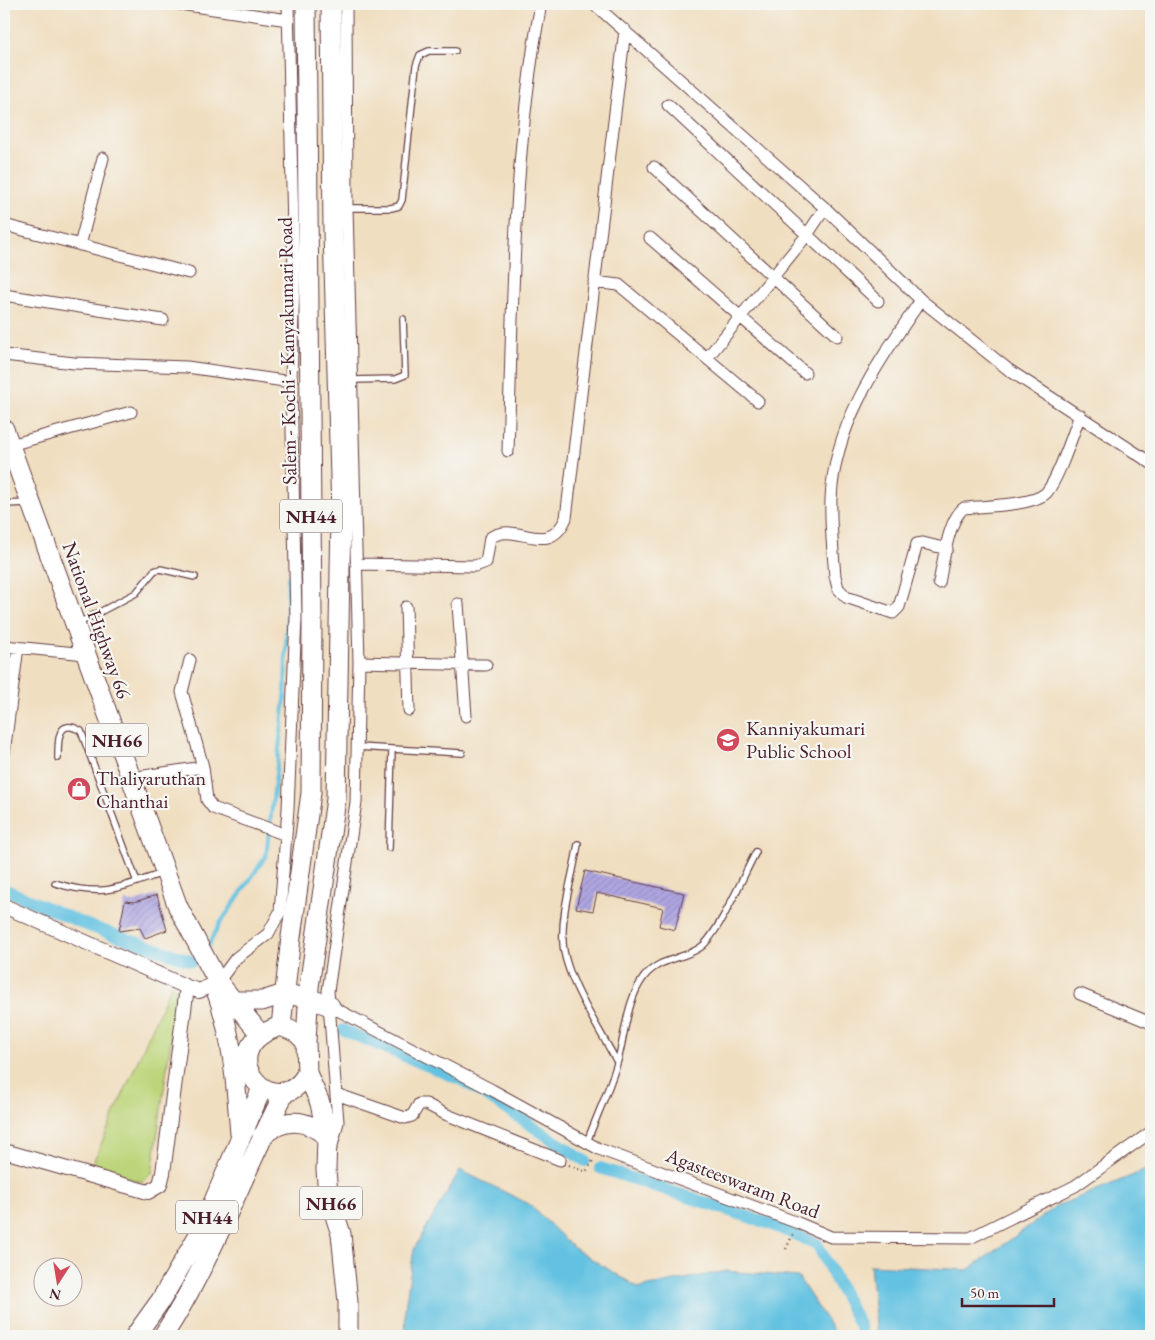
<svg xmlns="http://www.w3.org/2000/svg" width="1155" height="1340" font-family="'EB Garamond',serif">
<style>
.green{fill:#bdd57a;stroke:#847a52}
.water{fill:#63c2e1;stroke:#567086}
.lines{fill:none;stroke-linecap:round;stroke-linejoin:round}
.stream{stroke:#63c2e1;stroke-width:4}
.canal{stroke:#63c2e1;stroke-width:12}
.building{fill:url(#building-hatch)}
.service-casing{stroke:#633c41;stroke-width:8}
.minor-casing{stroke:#633c41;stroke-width:13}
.tertiary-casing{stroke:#633c41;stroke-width:16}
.trunk-casing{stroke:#633c41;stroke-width:21}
.path{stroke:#633c41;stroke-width:2.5;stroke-dasharray:1 4;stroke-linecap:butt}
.service{stroke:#fff;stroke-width:5.5}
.minor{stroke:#fff;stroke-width:11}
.tertiary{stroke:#fff;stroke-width:14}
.trunk{stroke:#fff;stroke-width:19}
.labels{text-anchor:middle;stroke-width:4.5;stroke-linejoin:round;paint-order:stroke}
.shield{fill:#f6f6f2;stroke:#7e6067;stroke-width:1}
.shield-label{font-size:19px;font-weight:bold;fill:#4a1f2b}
.street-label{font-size:20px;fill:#4a1f2b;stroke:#f6f6f2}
.poi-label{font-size:20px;fill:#4a1f2b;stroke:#f6f6f2;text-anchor:start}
</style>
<defs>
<pattern id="building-hatch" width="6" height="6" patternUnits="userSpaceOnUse" patternTransform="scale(1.25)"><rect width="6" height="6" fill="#b0a7e3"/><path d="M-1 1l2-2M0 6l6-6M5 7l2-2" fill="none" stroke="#9187b8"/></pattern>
</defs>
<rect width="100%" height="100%" fill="#f6f6f2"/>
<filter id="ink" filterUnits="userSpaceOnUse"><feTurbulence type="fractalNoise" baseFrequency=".02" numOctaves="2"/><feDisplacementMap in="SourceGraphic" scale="10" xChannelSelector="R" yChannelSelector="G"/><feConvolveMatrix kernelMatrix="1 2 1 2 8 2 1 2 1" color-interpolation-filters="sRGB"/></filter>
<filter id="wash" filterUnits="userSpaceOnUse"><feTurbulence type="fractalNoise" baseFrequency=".0096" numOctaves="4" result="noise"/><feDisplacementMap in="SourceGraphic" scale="20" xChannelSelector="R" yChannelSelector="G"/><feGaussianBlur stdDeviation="1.12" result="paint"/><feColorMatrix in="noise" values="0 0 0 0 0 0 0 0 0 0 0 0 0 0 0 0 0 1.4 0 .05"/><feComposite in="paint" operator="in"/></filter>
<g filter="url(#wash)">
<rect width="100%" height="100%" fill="#f0dec0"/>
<path class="green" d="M171,985L178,990L152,1173L142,1182L91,1167Z"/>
<path class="water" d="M1151,1168V1336H877L870,1265L968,1270L1057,1206Z
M460,1170L529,1204L574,1248L639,1288L726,1271L798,1277L837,1336H406L405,1308L414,1249Z"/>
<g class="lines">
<path class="stream" d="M207,949L219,925L266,856L285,699L288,577"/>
<path class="canal" d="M4,889L89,926L192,961
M343,1030L464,1081L585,1161
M600,1168L770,1224L817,1244L860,1326L862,1336"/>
</g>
<g id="blocks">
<path class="building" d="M585,871L684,893L675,930L659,926L663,908L597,893L593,911L576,908Z
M157,895L167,930L145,938L140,928L119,931L125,901L134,902Z"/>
</g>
</g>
<g filter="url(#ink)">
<use href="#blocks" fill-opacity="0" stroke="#633c41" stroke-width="1"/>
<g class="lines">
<g class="service-casing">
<path id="service" d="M347,208H391L399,206L402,200L416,66L420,55L429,51H455
M353,380L395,379L405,375L403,319
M4,504L28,503
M77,624L136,593L154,571L160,569L195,577
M357,747L462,753
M58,758C58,741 57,717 81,731L137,882
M578,844C573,876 561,911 563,943C565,978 600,1030 617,1062
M389,848L392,749
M55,883C102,898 119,888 163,873
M587,1142C597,1115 610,1088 618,1060C625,1034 627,999 644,977C660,957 683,960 701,947C718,935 744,874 756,852"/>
</g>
<g class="minor-casing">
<path id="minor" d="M180,4L288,20
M594,4L825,208L921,300L1009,370L1151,463
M668,105L878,301
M654,167L837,336
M4,225L189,273
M650,238L805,373
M80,245L103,158
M594,282L619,285L758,401
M4,295L163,320
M921,300C880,360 834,423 831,499C830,524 833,551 835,576L838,588L846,597L893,613L899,607L917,544L923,543L947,549
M4,355L74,363L187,367L291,382
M707,358L807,235L825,208
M10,445L131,412
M508,451C513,302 513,150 541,4
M356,564L475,566L486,562L490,538C515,519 548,560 566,518L625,30
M939,583C943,564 948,519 964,508C983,506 1032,506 1046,493C1058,480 1073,434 1080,415
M458,604L466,716
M406,607L409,710
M4,646L86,654
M190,660L182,692L203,767
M359,662L486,665
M4,753L18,647
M131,778L203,767L207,800L213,808L286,835
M218,982L236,958L268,934L280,912L288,809L296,618L291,382L294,277L288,4
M1080,994L1151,1023
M330,1006L492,1090L599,1149L798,1223L831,1237L970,1238L1075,1186L1151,1132
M336,1094L405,1118L412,1116L419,1104H426L445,1114L560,1160
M332,1146L338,1122L328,991L356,802L359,662L347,208L346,4"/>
</g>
<g class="tertiary-casing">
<path id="tertiary" d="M4,906L187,987L199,991L218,982
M4,1151L148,1192L160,1185L163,1173L187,987"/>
</g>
<g class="trunk-casing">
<path id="trunk" d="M4,429L178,907L218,982L261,1035
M215,987C233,1036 236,1084 240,1134
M233,1001H262L284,994L308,998L330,1006
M281,1026L291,937L311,793L312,617L306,4
M306,1042L297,1033L281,1026C204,1049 277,1129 307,1073L306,1042L309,987L336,799L341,513L333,231L331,4
M307,1073L320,1103L327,1137L326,1170L328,1194L341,1234L348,1302V1336
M262,1136C284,1117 306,1118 327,1137
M135,1336L161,1300L202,1229L262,1088
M163,1336C213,1259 243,1172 285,1092"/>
</g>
<path class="path" d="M569,1165L586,1172L594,1159
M786,1249L794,1232"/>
<use href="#service" class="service"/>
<use href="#minor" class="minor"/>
<use href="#tertiary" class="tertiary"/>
<use href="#trunk" class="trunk"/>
</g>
</g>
<defs>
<g id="school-disc" transform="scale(1.25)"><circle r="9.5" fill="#d1495b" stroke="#f6f6f2"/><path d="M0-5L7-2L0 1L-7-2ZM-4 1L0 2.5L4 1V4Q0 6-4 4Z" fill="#fff"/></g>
<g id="shop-disc" transform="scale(1.25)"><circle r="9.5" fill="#d1495b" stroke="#f6f6f2"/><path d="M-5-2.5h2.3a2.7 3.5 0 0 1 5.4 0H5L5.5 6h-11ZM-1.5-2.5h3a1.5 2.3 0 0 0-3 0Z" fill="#fff"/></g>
</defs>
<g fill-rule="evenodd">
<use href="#school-disc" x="728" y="740"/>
<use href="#shop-disc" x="79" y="789"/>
</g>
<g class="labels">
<g class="shield">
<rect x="280" y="499.5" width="62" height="33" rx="4"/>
<rect x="86" y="723.5" width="62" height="33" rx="4"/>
<rect x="300" y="1186.5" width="62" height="33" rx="4"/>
<rect x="176" y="1200.5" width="62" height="33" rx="4"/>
</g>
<g class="shield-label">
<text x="311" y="523">NH44</text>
<text x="117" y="747">NH66</text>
<text x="331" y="1210">NH66</text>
<text x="207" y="1224">NH44</text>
</g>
<g class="street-label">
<text transform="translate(287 351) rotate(-91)" y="7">Salem - Kochi - Kanyakumari Road</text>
<text transform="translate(97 620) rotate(70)" y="7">National Highway 66</text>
<text transform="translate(743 1183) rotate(21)" y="7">Agasteeswaram Road</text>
</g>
<g class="poi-label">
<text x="746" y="735">Kanniyakumari<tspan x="746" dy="23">Public School</tspan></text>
<text x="96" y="785">Thaliyaruthan<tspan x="96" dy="23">Chanthai</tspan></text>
</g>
</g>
<rect width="1155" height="1340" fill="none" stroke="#f6f6f2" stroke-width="20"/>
<g transform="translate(58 1282) rotate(192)"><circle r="24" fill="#f6f6f2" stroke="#b1a0a2"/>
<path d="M0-4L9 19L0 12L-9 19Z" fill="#d1495b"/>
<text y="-8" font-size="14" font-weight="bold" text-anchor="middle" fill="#4a1f2b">N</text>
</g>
<path d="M962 1298v8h92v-8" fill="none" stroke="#4a1f2b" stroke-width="2.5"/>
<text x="970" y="1298" font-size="15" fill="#4a1f2b" stroke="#f6f6f2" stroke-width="4" paint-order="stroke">50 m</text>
</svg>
